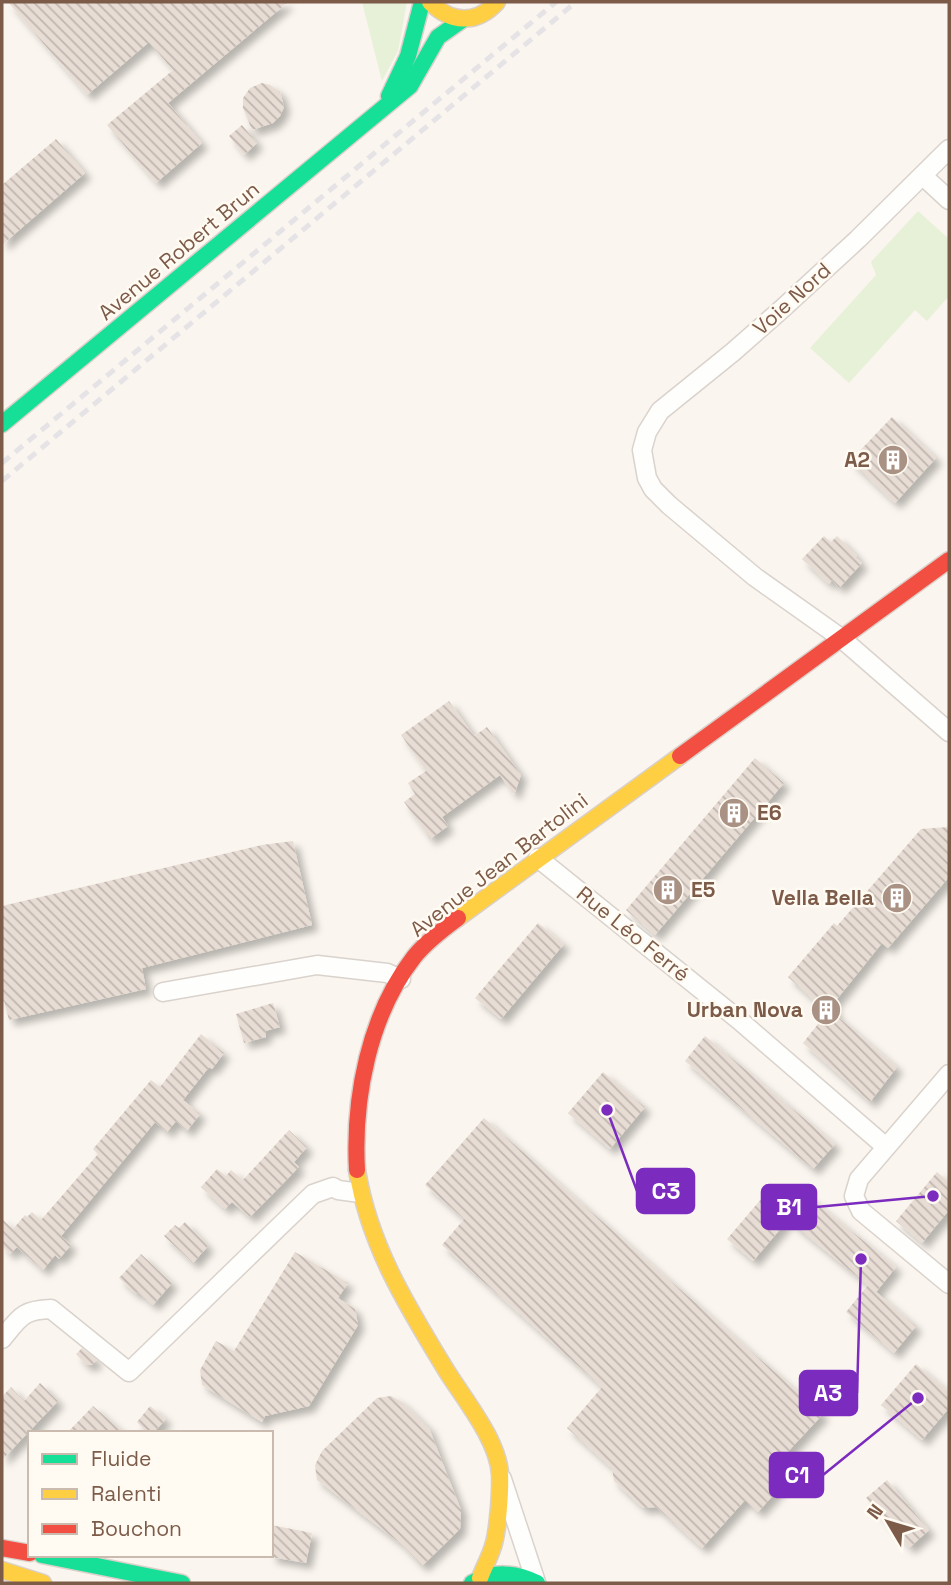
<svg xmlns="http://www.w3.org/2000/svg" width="951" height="1585" font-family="'Space Grotesk',sans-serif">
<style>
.garden{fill:#e6f1d7}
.building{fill:url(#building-back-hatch);filter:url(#shadow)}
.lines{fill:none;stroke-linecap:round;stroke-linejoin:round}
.street-casing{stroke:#dad2cc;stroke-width:21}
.fast-casing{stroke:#dad0c9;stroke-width:19}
.slow-casing{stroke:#dad0c9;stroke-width:19}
.jam-casing{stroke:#dad0c9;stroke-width:19}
.street{stroke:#fefefc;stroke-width:18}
.fast{stroke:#16e098;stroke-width:16}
.slow{stroke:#ffcf43;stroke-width:16}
.jam{stroke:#f24e42;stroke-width:16}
.rail{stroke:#e6e3e6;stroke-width:5;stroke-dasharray:10 7;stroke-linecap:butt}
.labels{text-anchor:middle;stroke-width:5;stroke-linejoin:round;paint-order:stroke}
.street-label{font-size:21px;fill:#7d5b49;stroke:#fffaf2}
.poi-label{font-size:21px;font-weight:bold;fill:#7d5b49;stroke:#fffaf2;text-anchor:end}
.leader{fill:none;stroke:#7b2cbf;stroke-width:2.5}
.callout-dot{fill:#7b2cbf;stroke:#fffaf2;stroke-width:2.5}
.callout{fill:#7b2cbf;stroke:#7b2cbf;stroke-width:2.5}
.callout-label{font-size:23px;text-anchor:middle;font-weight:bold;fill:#fff}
</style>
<defs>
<pattern id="building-back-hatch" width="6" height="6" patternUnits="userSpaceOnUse" patternTransform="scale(1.75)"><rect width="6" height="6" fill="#e7ddd5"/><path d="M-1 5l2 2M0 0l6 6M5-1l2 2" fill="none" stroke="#c0b6af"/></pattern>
<filter id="shadow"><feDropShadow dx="6" dy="6" stdDeviation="3.5" flood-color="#0004"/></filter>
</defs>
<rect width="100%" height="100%" fill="#faf5ee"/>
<path class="garden" d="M362,2H407L398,51L382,81Z
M918,211L949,239V296L927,321L915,310L849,383L810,348L876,275L871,262Z"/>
<path class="building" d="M8,2H288L168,103L202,143L156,183L107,125L173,70L149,42L87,95Z
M262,83L270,85L280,92L284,107L280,116L273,123L252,130L243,108V98L250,88Z
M242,125L257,143L244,155L229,136Z
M56,139L85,173L2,245V185Z
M892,417L936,458L895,503L850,461Z
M824,536L831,542L837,536L857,556L855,557L862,563L839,588L832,580L829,584L802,559Z
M449,701L474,736L487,727L521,775L514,795L500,775L442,817L448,826L430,839L404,802L415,794L408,783L426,771L401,735Z
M755,758L784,783L655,935L626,910Z
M949,827V877L888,948L882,943L833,1004L837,1016L897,1067L870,1102L803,1043L818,1024L817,1003L788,977L834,923L837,926L921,829Z
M293,841L312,925L142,968L146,989L9,1020L4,1001H2V906L262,845Z
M538,923L564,944L501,1019L475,998Z
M273,1003L280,1027L265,1031L266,1037L244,1043L236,1014Z
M201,1034L224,1053L212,1069L209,1067L183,1100L200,1114L187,1131L176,1121L167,1132L155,1122L61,1236L71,1245L59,1259L55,1255L43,1270L17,1247L10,1254L2,1246V1219L13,1229L25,1215L27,1217L32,1212L41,1220L98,1154L93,1149L151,1080L160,1087Z
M705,1036L835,1144L813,1169L685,1061Z
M603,1072L645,1107L610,1149L568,1113Z
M484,1118L823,1414L781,1459L795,1471L758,1512L745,1500L702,1548L656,1507L643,1508L614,1481L612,1468L567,1428L602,1387L442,1245L464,1219L425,1185Z
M289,1130L307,1147L294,1162L299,1167L250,1217L232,1202L225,1209L201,1187L217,1169L226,1176L231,1170L243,1180Z
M937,1172L949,1182V1210L922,1243L896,1221Z
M798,1188L896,1267L876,1292L788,1220L753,1261L727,1239L762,1198L778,1212Z
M185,1222L208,1246L193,1263L164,1236L175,1225L179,1228Z
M295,1252L348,1283L338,1298L355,1309L358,1325L309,1406L265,1416L262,1422L202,1385L200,1370L216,1341L234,1351Z
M141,1254L172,1283L153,1305L138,1292L136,1294L119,1278Z
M868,1285L916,1326L894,1353L846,1312Z
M82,1348L97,1360L92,1365H86L76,1354Z
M916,1364L949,1392V1408L922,1440L881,1405Z
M40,1383L58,1401L2,1460V1397L11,1387L24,1401Z
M391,1396L402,1402L429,1428L461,1510L460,1529L422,1566L400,1543L317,1480L315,1465L322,1451L377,1398Z
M93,1406L124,1433H67Z
M150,1406L166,1419L153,1433H147L137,1422Z
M887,1480L929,1530L909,1548L866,1498Z
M271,1525L312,1533L306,1563L271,1557Z"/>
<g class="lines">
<g class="street-casing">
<path id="street" d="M949,149L858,239L783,308L733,352L660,411L647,432L642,450L647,478L653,489L669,505L755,577L841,638L949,732
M923,176L949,200
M538,858L739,1020L886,1147
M163,992L317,965L387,973L401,979
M949,1074L859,1179L854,1196L861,1211L949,1284
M2,1339C20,1317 22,1310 51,1309L129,1372L313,1194L333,1187L338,1190L360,1193
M502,1479L536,1582"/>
</g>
<g class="fast-casing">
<path id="fast" d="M389,96L408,56L422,2
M2,424L410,86L438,37L462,20
M42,1555L182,1583
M472,1583C494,1571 514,1572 537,1583"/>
</g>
<g class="slow-casing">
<path id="slow" d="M430,2C451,23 476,25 497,2
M458,918L680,756
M357,1170C369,1245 407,1306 446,1370C464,1399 498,1440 500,1474C501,1489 498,1528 494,1543C491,1555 484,1567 480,1578
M2,1570L43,1583"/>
</g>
<g class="jam-casing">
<path id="jam" d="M680,756L949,560
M357,1170C353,1098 369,1015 414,957C426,942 443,929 458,918
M2,1548L30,1553"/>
</g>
<use href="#street" class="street"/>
<use href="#fast" class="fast"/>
<use href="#slow" class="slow"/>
<use href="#jam" class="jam"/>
<path class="rail" d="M2,463L556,2
M2,481L576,2"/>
</g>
<defs>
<g id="building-disc" transform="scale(1.575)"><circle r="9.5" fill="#a99183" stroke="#fffaf2"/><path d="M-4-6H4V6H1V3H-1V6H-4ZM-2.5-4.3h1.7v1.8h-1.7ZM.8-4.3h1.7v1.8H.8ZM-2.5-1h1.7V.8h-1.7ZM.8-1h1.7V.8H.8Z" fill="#fff"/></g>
</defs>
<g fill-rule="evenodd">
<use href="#building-disc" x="893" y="460"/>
<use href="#building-disc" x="734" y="813"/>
<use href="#building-disc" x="668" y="890"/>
<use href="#building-disc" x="897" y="898"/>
<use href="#building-disc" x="826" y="1010"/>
</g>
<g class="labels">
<g class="street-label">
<text transform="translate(179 251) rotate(-40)" y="7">Avenue Robert Brun</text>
<text transform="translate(792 299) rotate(-42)" y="7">Voie Nord</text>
<text transform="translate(499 865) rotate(-38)" y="7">Avenue Jean Bartolini</text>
<text transform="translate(633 934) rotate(39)" y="7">Rue Léo Ferré</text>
</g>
<g class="poi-label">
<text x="870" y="467">A2</text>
<text x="757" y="820" text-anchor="start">E6</text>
<text x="691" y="897" text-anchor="start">E5</text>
<text x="874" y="905">Vella Bella</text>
<text x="803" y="1017">Urban Nova</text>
</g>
</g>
<path class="leader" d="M607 1110L637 1191M933 1196L816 1207M861 1259L857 1393M918 1398L823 1475"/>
<g class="callout-dot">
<circle cx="607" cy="1110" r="7"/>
<circle cx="933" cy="1196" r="7"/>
<circle cx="861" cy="1259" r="7"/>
<circle cx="918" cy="1398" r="7"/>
</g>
<g class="callout">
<rect x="637" y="1169" width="57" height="44" rx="7"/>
<rect x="762" y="1185" width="54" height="44" rx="7"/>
<rect x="800" y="1371" width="57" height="44" rx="7"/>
<rect x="770" y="1453" width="53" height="44" rx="7"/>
</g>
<g class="callout-label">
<text x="666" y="1199">C3</text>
<text x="789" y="1215">B1</text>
<text x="828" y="1401">A3</text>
<text x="797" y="1483">C1</text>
</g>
<rect width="951" height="1585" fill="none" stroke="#7d5b49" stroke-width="7"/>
<rect x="28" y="1431" width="245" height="126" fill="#fffaf2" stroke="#cbbaae" stroke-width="2"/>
<rect x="42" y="1454" width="35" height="10" fill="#16e098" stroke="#cbbaae" stroke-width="2"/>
<text x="91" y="1466" font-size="21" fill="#7d5b49">Fluide</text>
<rect x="42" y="1489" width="35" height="10" fill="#ffcf43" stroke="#cbbaae" stroke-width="2"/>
<text x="91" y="1501" font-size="21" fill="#7d5b49">Ralenti</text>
<rect x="42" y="1524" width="35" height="10" fill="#f24e42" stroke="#cbbaae" stroke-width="2"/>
<text x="91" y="1536" font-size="21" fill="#7d5b49">Bouchon</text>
<g transform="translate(888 1522) rotate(308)" stroke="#fffaf2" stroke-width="5" paint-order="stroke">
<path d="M0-5L12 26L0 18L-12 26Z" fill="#7d5b49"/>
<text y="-10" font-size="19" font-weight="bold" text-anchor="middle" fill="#7d5b49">N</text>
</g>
</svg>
